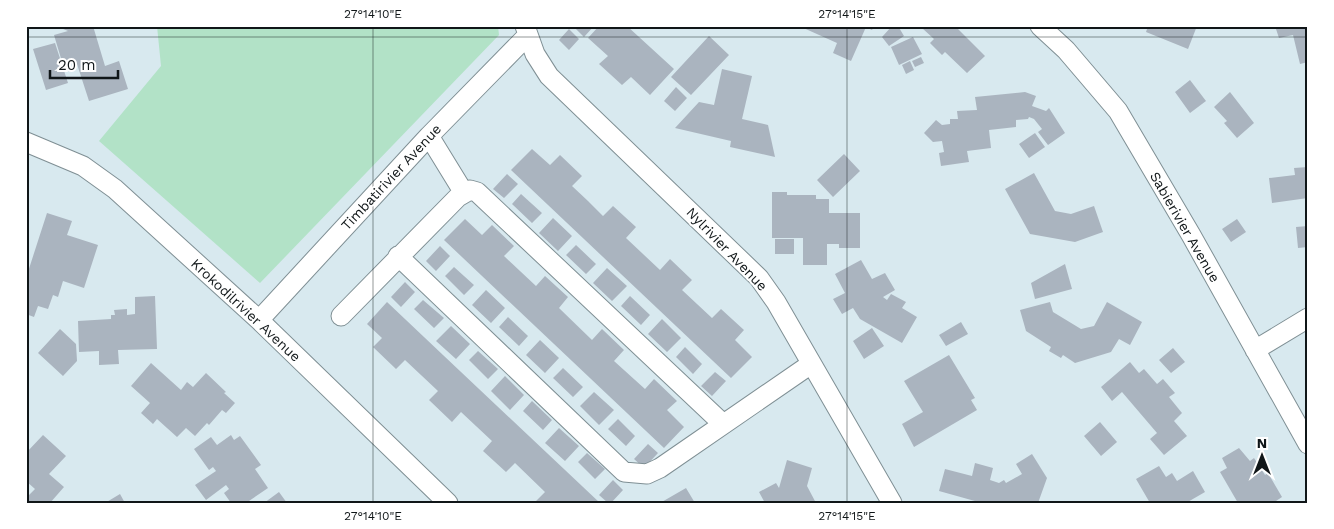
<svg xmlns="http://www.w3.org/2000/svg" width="1334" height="529" font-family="'Work Sans',sans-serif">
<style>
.green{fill:#b2e2c7}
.building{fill:#aab4bf}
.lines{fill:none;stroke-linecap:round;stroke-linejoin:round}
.street-casing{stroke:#7f8f94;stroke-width:21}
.street{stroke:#fff;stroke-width:19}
.ticks{fill:none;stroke:#101618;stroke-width:1;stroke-opacity:0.45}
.labels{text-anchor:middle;stroke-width:4;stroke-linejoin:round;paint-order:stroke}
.street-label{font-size:14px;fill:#101618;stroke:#fff}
.neatline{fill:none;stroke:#101618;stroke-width:2}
.ticks-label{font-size:12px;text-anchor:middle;fill:#101618}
</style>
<rect width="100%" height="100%" fill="#d8e9ef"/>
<path class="green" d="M157,26H498L499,35L260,283L99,141L161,66Z"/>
<path class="building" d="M56,26H74L73,29L93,26L105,66L119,61L128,89L89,101L76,61L63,65L54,35L68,31Z
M573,26H594L584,37Z
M599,26H627L674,69L650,95L631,77L622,85L599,64L608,56L588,38Z
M799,26H874L872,30L866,27L851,61L833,53L837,43Z
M892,26H898L904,36L889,46L882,37Z
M924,26H955L985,56L967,73L945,52L942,55L930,43L934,39L922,28Z
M1148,26H1197L1188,49L1146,32Z
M1275,26H1308V62L1300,64L1293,35L1279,38Z
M569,29L579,39L569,50L559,40Z
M709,36L729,55L691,95L671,77Z
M913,37L922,54L899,65L891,47Z
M55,43L68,83L46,90L33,49Z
M921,57L924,63L915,67L912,61Z
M910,61L914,70L906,74L902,65Z
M722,69L752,76L742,119L768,125L775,157L730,147L731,141L675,128L699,102L714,105Z
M1190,80L1206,101L1190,113L1175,92Z
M676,87L687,98L675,111L664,101Z
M1025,92L1036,96L1032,106L1046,111L1049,108L1065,133L1048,145L1038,132L1042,129L1034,119L1029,117L1028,119L1016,120V127L989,130L991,148L967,151L969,162L941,166L939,153L944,152L942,141L933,142L924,133L936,120L942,125L950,124V119H958L957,111L977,110L975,97Z
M1230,92L1254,123L1237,138L1224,123L1227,121L1214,107Z
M1035,133L1045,147L1029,158L1019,144Z
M532,149L550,165L560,155L582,176L572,186L588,201L603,216L613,206L636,227L626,238L660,270L670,259L692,280L682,290L712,318L721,309L744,330L735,340L752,357L731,378L511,170Z
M844,154L860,171L833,197L817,180Z
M1308,167V198L1272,203L1269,178L1295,175L1294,168Z
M1034,173L1055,211L1071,214L1094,206L1103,232L1075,242L1030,234L1005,189Z
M507,174L518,184L504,198L493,189Z
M772,192H787V195H816V199H829V213H860V248H839V244H827V265H803V238H772Z
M521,194L542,213L532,223L512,204Z
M47,213L72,221L67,235L98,245L84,288L63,281L58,297L53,295L48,309L38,306L34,317L26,314V278Z
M553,218L572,236L558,251L539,233Z
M465,219L482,235L492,225L514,246L504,256L536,286L545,276L568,297L559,308L592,340L602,329L624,350L614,361L645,389L654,379L677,401L667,410L684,427L664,448L444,240Z
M1237,219L1246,232L1231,242L1222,229Z
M1308,226V247L1298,248L1296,227Z
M775,239H794V254H775Z
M576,245L596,264L586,274L566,255Z
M440,246L450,256L436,271L426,261Z
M861,260L872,279L885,273L895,290L883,297L887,300L891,294L906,302L902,308L917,317L902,343L860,319L853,308L842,314L833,299L845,293L835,274Z
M1065,264L1072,289L1035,299L1031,283Z
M454,267L474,285L464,295L445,276Z
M607,268L627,286L612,301L593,283Z
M405,282L415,292L401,307L391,297Z
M486,290L505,308L491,323L472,305Z
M155,296L157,349L118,350L119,364L99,365V351L79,352L78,321L111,319V315H115L114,310L127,309V315L135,314V297Z
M630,296L650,315L641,325L621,306Z
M423,300L444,318L434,328L414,309Z
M387,302L443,355L600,503H538L536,501L545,492L515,463L506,472L483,451L492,441L461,412L452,422L429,400L438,391L405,360L396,369L373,347L382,338L367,324Z
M1050,302L1053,312L1081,329L1094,326L1107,302L1142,322L1130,345L1119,339L1111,352L1075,363L1063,355L1061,358L1049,351L1051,347L1026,331L1020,310Z
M508,317L528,336L519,346L499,327Z
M662,319L681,338L667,352L648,334Z
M961,322L968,334L946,346L939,335Z
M451,326L470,344L456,359L436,341Z
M872,328L884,346L864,359L853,341Z
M60,329L76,344L77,361L63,376L38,353Z
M540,340L559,358L545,373L526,355Z
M685,347L702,364L693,374L676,357Z
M1173,348L1185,362L1171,373L1159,360Z
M478,351L498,369L488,379L469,360Z
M949,355L975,398L971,400L977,410L914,447L902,424L923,412L904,381Z
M1130,362L1139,373L1144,369L1157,384L1163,379L1175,393L1169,397L1182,413L1174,421L1187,436L1164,455L1150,439L1157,433L1122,392L1112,401L1101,387Z
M151,363L181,390L187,382L193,387L206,373L226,392L224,393L235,403L226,413L222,410L209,425L207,423L195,436L186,428L177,437L157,419L153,424L141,413L150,403L131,386Z
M563,368L583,387L573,397L553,378Z
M715,372L726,381L712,396L701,386Z
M505,376L524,395L510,410L491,391Z
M594,392L614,410L599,425L580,406Z
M532,401L552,420L543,430L523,411Z
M618,419L635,436L626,446L608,429Z
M1100,422L1117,442L1101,456L1084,436Z
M559,428L579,446L565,461L545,443Z
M43,435L66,456L49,474L64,487L50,503H26V498L35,489L26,481V453Z
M231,435L234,440L240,436L261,465L255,469L268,488L246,503H231L224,493L229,489L226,485L206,500L195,485L216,471L213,467L209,470L194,449L211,437L217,445Z
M648,444L658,453L644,468L634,459Z
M1239,448L1250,461L1254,458L1265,475L1268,473L1282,497L1273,503H1238L1220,472L1227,468L1222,458Z
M587,453L605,469L595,479L578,462Z
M1032,454L1047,478L1038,503H982L939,491L945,469L972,476L975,463L993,468L990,480L999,483L1004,480L1006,483L1022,474L1016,464Z
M787,460L812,468L807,486L816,503H765L759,492L776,483L779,488Z
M1159,466L1166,477L1172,473L1177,481L1193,471L1205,492L1186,503H1150L1136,479Z
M613,480L623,490L611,503H608L599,495Z
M686,488L695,503H660Z
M279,492L287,503H264Z
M120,494L125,503H105Z"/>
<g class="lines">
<g class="street-casing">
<path id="street" d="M525,26L535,54L549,76L759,278L776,302L892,503
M1040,26L1066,50L1118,111L1191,235L1308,444
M429,136L464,193
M26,142L83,166L115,189L259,320L448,503
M398,256L624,472L647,474L660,468L811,364
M341,316L458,197L470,190L477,192L722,423
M259,320L429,136L527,36
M1255,350L1308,318"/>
</g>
<use href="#street" class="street"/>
</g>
<path class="ticks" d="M373,26V503M847,26V503M26,37H1308"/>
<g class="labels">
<g class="street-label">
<text transform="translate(391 177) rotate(-47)" y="5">Timbatirivier Avenue</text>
<text transform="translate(1185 227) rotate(60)" y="5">Sabierivier Avenue</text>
<text transform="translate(727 249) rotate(46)" y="5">Nylrivier Avenue</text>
<text transform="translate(246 310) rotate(43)" y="5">Krokodilrivier Avenue</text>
</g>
</g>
<rect width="1334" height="529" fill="none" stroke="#ffffff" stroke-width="55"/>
<g transform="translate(1262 456)" stroke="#ffffff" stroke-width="4" paint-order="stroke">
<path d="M0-4L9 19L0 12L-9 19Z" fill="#101618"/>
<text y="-8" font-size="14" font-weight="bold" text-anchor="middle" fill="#101618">N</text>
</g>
<path d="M50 70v8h68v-8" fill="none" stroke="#101618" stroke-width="2.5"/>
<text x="58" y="70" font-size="15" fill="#101618" stroke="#ffffff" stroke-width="4" paint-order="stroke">20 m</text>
<rect x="28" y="28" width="1278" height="474" class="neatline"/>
<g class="ticks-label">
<text x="373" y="18">27°14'10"E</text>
<text x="847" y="18">27°14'15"E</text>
<text x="373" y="520">27°14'10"E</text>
<text x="847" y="520">27°14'15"E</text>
</g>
</svg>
